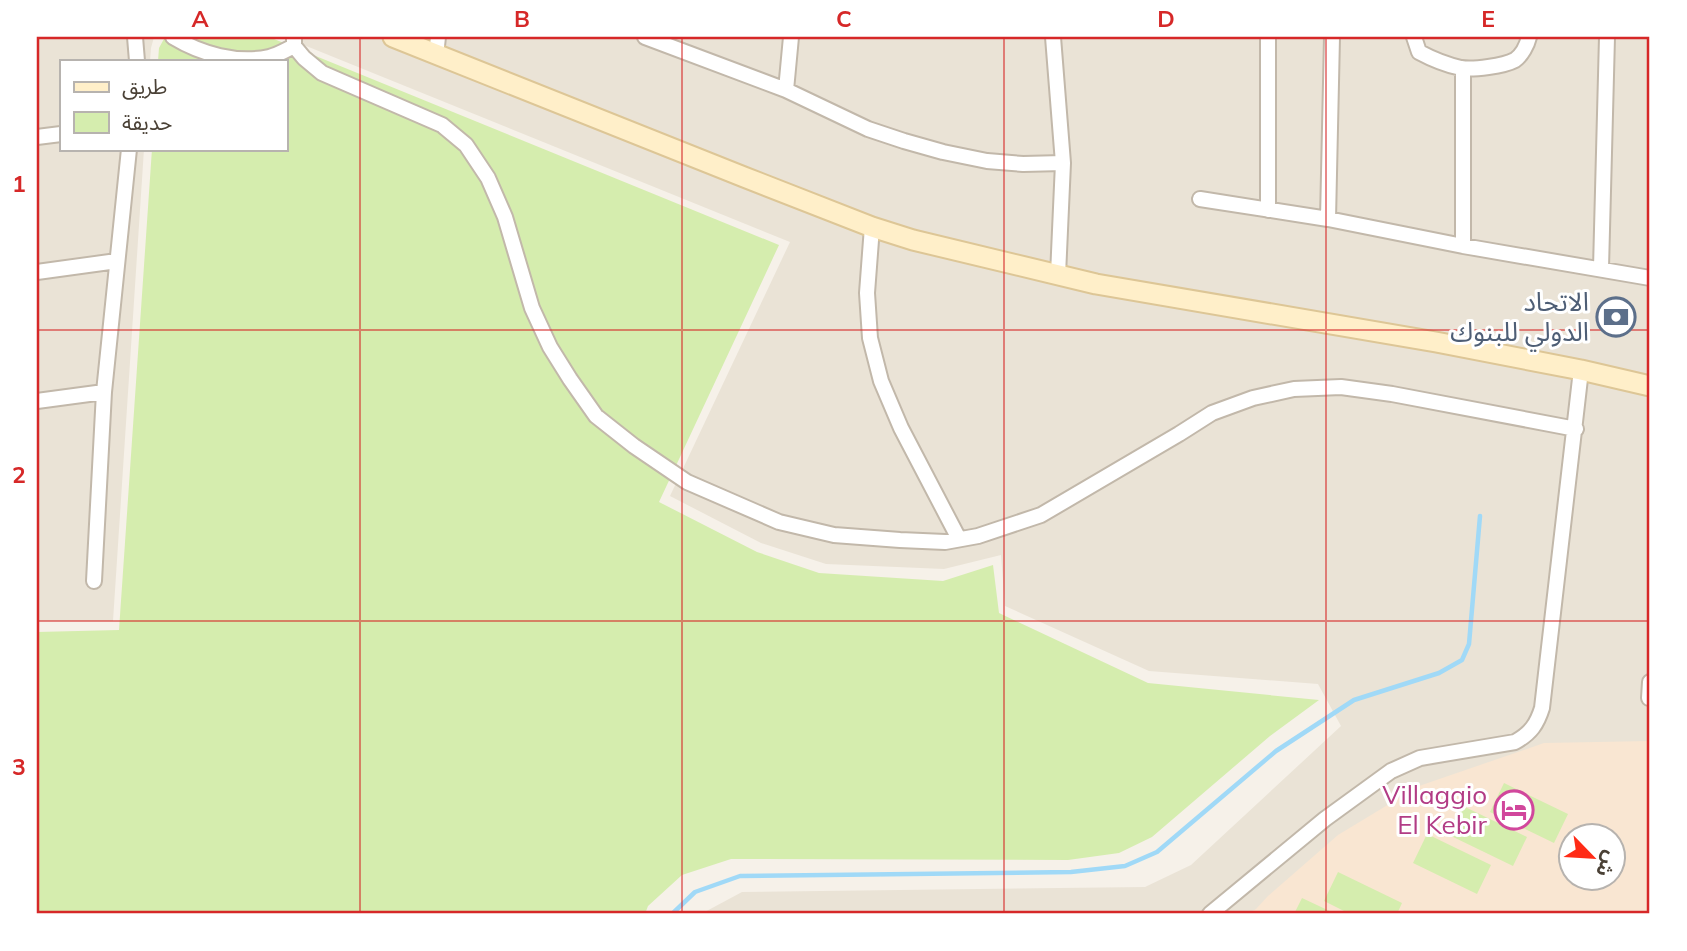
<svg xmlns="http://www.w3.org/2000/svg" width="1687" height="951" font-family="Mulish,'Noto Sans Arabic',sans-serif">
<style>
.residential{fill:#eae3d6;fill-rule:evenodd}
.commercial{fill:#f9e6d2;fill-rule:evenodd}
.green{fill:#d5edae}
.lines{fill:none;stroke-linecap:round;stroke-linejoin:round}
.stream{stroke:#a0d9f7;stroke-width:4.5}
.minor-casing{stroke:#c2b8aa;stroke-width:18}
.secondary-casing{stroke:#ddc696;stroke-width:23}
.minor{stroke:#fff;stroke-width:14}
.secondary{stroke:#ffefc9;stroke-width:19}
.grid{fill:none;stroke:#d62828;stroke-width:2;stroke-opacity:0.55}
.labels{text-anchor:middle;stroke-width:6;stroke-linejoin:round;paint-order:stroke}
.service-label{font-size:26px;fill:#4e5e75;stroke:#fff;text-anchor:end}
.hotel-label{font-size:26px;fill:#b23c85;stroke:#fff;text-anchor:end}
.neatline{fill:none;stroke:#d62828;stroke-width:2.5}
.grid-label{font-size:23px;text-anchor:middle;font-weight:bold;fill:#d62828}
</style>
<rect width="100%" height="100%" fill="#f6f1e9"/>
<path class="residential" d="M37,37H154L151,48L150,61H61V149H144L113,621H37Z
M284,37H1650V914H701L742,892L1145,887L1191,865L1341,726L1318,684L1149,671L1005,606L1001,555L944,569L826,564L761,543L670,496L790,242ZM1572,836H1614V878H1572Z"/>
<path class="commercial" d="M1650,741V914H1247L1256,909L1268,896L1338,835L1419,786L1544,743ZM1572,836H1614V878H1572Z"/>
<path class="green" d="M165,37H266L274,39L779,245L659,502L757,552L819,573L943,581L993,565L999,613L1148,683L1319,700L1270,736L1152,837L1119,853L1068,860L731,859L682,875L648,906L645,914H37V632L119,630L152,149H285V61H158L159,48Z
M1504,783L1568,814L1554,843L1490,812Z
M1463,806L1527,837L1513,866L1449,835Z
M1427,834L1491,865L1477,894L1413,863Z
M1338,872L1402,903L1397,914H1350L1324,901Z
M1302,898L1336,914H1294Z"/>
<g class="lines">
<path class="stream" d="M672,914L695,892L740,876L1071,872L1125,866L1157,852L1276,751L1354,700L1439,673L1462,660L1469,644L1480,516"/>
<g class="minor-casing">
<path id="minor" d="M135,37L137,61
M173,37C201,54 237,64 269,57C278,55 286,50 294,46
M294,37V46L304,58L322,73L442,125L466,145L488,178L505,217L532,308L550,347L570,379L596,416L634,446L687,482L779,522L834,535L900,540L945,542L978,536L1041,515L1179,434L1212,413L1253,398L1294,389L1341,387L1392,394L1576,429
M645,37L786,90L868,129L904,141L943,152L987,161L1023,164L1063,163
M1053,37L1063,163L1058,275
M1268,37V210
M1414,37L1419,52C1432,59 1447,65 1461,68C1473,70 1504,66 1515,60C1522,55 1527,45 1529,37
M436,55L438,37
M786,90L791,37
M37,137L61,134
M1200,199L1328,219L1463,246L1650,278
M1328,219L1332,37
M872,227L867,293L870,338L881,381L901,428L959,539
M1463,246V69
M1601,268L1607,37
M37,272L117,261
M37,401L104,392
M94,581L104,392L129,149
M1650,682L1649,698H1650
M1210,914L1325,819L1391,771L1420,758L1515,742C1531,733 1537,724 1542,708L1581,370"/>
</g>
<g class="secondary-casing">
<path id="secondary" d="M393,37L744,177L872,227L913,240L1096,284L1436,342L1581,370L1650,386"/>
</g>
<use href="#minor" class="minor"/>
<use href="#secondary" class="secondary"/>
</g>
<path class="grid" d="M360,37V914M682,37V914M1004,37V914M1326,37V914M37,330H1650M37,621H1650"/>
<defs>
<g id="bank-ring" transform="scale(2.0125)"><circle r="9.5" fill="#fff" stroke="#5c6f8a" stroke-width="1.5"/><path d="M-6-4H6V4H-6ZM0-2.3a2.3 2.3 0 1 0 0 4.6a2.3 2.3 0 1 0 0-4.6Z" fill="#5c6f8a"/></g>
<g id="hotel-ring" transform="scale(2.0125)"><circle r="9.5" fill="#fff" stroke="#d1479c" stroke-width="1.5"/><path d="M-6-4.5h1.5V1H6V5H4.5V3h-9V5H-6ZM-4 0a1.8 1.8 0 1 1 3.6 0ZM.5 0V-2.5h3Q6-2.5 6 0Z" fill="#d1479c"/></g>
</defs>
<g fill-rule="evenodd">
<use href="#bank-ring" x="1616" y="317"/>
<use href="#hotel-ring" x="1514" y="810"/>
</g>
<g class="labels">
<g class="service-label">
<text x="1589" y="311">الاتحاد<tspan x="1589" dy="30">الدولي للبنوك</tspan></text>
</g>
<g class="hotel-label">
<text x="1487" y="804">Villaggio<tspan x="1487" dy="30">El Kebir</tspan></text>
</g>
</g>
<rect width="1687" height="951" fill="none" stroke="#ffffff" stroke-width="77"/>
<rect x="60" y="60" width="228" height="91" fill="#ffffff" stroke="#b7b3af" stroke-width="2"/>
<rect x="74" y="82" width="35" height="10" fill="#ffefc9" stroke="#b7b3af" stroke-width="2"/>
<text x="122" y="94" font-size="21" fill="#4a4136">طريق</text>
<rect x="74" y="112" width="35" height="21" fill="#d5edae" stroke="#b7b3af" stroke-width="2"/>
<text x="122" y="130" font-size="21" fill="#4a4136">حديقة</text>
<g transform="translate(1592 857) rotate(115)"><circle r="33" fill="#ffffff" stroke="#b7b3af" stroke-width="2"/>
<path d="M0-5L12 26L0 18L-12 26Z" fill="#ff2b16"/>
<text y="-10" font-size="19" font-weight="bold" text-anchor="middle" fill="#4a4136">ش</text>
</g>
<rect x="38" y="38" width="1610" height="874" class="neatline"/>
<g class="grid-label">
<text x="200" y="27">A</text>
<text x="522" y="27">B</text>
<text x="844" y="27">C</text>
<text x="1166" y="27">D</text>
<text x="1488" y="27">E</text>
<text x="19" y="192">1</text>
<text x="19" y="483">2</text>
<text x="19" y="775">3</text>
</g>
</svg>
